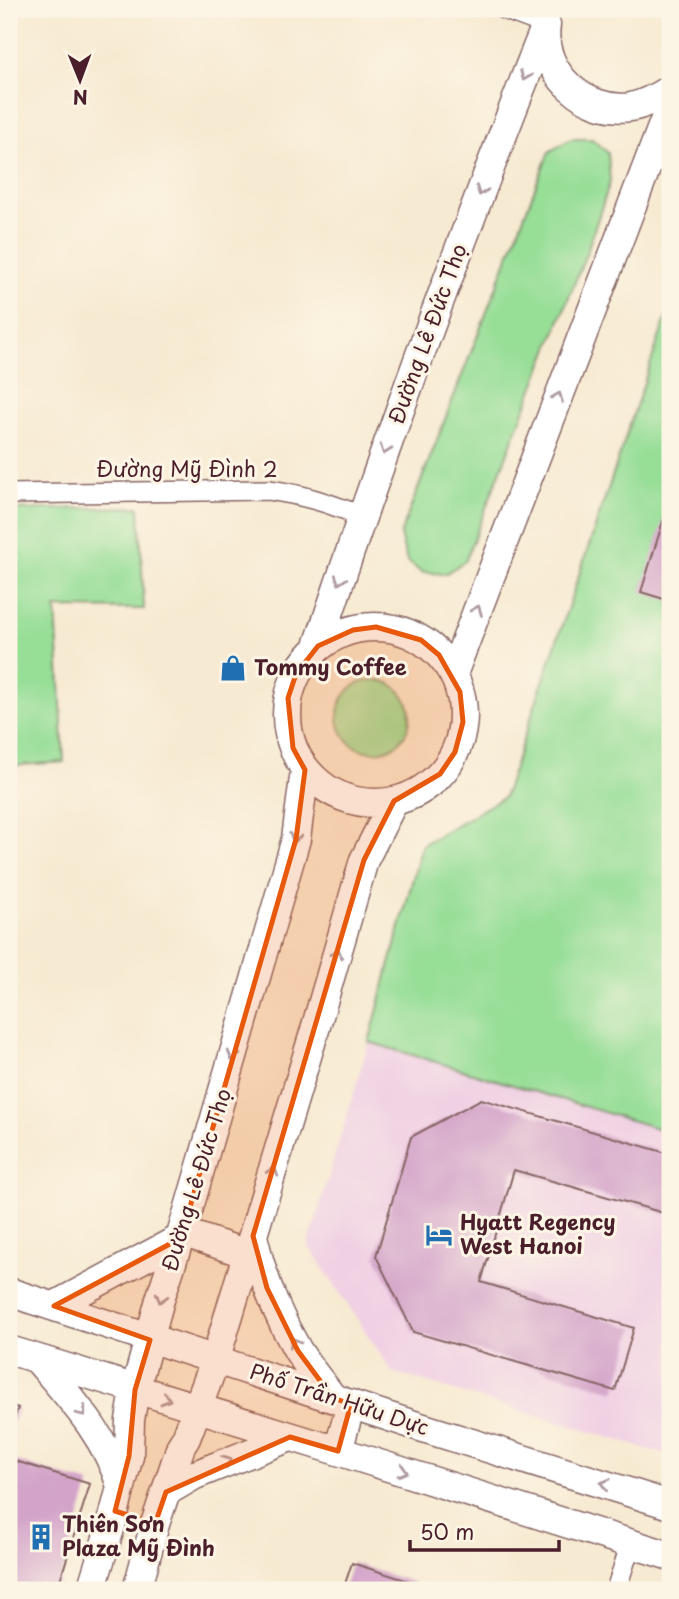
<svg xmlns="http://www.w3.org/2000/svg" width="679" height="1599" font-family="'Playpen Sans',sans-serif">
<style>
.built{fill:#f0d0e4}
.green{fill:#97de97;stroke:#707e61;stroke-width:2}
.building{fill:#d3a3c9}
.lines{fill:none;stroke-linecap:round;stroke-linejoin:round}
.minor-casing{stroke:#876665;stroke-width:22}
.secondary-casing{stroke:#876665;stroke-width:31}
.minor{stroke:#fff;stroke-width:19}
.secondary{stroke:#fff;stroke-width:28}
.oneway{stroke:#ae9aa0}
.marked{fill:#e8590c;fill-opacity:0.2;stroke:#e8590c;stroke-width:5;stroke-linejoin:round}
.labels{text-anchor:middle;stroke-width:6;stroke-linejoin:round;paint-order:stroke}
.street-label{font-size:21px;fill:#4a1f2b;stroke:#fcf5e5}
.poi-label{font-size:21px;font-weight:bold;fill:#4a1f2b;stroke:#fcf5e5;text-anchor:start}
</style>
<rect width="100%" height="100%" fill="#fcf5e5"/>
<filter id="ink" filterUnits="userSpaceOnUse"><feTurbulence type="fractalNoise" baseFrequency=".0143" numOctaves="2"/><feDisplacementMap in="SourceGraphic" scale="14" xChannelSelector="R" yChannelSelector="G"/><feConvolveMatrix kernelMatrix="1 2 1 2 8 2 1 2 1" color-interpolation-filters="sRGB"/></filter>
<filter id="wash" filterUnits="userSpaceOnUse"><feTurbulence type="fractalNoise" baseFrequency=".00686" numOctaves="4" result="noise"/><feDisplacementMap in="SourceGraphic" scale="28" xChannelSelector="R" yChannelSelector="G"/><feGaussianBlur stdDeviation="1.57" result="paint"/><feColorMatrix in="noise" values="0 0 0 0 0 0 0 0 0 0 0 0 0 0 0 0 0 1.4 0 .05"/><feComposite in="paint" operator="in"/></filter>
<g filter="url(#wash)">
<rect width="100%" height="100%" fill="#f7ead2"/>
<path class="built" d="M369,1042L670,1132V1456L392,1372L308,1245Z"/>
<path class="green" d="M571,139H592L608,153L610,182L586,254L465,561L445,574L421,572L407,561L400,535L549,152Z
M670,306V1132L369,1042L422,845L504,797Z
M139,507L144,609L56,608L64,762L9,766V510Z
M338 716a36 36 0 1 1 72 0a36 36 0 1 1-72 0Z"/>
<g id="blocks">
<path class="building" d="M670,499V601L641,592Z
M481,1099L670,1154V1204L667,1214L514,1170L481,1282L634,1328L615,1391L413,1332L376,1256L411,1137Z
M9,1405L18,1408L9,1434Z
M9,1459L90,1484L57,1590H9Z
M352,1563L415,1583L412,1590H343Z"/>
</g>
</g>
<g filter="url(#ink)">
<use href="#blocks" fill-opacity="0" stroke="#876665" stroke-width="2"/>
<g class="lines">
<g class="minor-casing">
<path id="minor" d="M503,9L546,25
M9,494L269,490C304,495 329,503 361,516
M616,1590L631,1543"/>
</g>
<g class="secondary-casing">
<path id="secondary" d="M546,25C539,72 586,114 631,107C646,104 658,97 670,89
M287 715a88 88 0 1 1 176 0a88 88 0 1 1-176 0Z
M318,646C388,437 464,230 546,25
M453,674L670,106
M182,1232L247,1254
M253,1236C262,1277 276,1313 297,1349C307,1366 321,1382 333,1398
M9,1292L417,1426L670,1505
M54,1306L181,1238
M9,1350L338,1451L670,1556
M38,1360C71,1399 106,1436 121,1486
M338,1451L351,1404
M166,1492L195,1475L290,1437
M91,1590L112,1522L129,1456L130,1420L135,1390L161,1296L182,1232L296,839L305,770
M137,1590L155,1524L181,1446L186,1438L215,1361L314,1033L364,860L394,801"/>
</g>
<use href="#minor" class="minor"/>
<use href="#secondary" class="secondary"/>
</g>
<defs><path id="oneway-chevron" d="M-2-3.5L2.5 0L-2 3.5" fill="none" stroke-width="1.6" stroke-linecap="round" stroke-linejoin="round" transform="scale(1.75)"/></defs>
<g class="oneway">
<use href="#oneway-chevron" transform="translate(525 76) rotate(112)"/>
<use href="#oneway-chevron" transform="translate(481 191) rotate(110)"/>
<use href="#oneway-chevron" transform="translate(558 397) rotate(-69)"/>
<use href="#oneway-chevron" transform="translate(385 450) rotate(110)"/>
<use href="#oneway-chevron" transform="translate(340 580) rotate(108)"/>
<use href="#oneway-chevron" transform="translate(477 610) rotate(-69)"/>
<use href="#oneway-chevron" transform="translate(295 838) rotate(101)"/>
<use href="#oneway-chevron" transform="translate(337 953) rotate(-74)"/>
<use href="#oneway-chevron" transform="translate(233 1056) rotate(106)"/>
<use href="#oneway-chevron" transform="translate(273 1171) rotate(-73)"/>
<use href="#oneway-chevron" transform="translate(161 1298) rotate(106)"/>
<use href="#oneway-chevron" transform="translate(294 1342) rotate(-119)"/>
<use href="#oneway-chevron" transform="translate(166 1399) rotate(17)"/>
<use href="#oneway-chevron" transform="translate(82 1412) rotate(52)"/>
<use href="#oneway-chevron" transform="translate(227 1461) rotate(-22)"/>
<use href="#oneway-chevron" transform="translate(403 1471) rotate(17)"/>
<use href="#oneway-chevron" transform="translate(605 1484) rotate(-163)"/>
</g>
</g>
<path class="marked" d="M376,627L421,640L439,655L460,692L463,722L455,752L440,774L394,801L364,860L253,1236L267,1288L298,1351L333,1398L351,1404L338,1451L290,1437L166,1492L155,1524L115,1511L129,1456L135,1390L150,1340L54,1306L181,1238L296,839L305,770L293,748L288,698L296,674L318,646L353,630Z"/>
<defs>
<g id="shop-bare" transform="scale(2.1)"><path d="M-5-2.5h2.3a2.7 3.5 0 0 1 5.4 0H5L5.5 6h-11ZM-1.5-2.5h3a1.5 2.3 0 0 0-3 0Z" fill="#1f6fb2" stroke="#fcf5e5" stroke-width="2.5" paint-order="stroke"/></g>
<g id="hotel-bare" transform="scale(2.1)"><path d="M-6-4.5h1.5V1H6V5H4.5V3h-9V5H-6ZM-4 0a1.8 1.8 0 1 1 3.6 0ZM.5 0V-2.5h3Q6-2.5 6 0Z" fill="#1f6fb2" stroke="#fcf5e5" stroke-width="2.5" paint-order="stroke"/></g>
<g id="building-bare" transform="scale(2.1)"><path d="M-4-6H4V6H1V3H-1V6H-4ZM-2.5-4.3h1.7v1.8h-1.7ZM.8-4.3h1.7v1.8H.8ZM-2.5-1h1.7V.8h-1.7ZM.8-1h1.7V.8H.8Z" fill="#1f6fb2" stroke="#fcf5e5" stroke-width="2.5" paint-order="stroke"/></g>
</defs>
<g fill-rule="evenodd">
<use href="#shop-bare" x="233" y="668"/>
<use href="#hotel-bare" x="439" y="1235"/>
<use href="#building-bare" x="41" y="1537"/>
</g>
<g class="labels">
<g class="street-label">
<text transform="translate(428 334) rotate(-70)" y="7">Đường Lê Đức Thọ</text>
<text x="187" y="477">Đường Mỹ Đình 2</text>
<text transform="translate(197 1180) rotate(-73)" y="7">Đường Lê Đức Thọ</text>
<text transform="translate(339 1400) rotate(18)" y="7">Phố Trần Hữu Dực</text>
</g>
<g class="poi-label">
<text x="254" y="675">Tommy Coffee</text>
<text x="460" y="1230">Hyatt Regency<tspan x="460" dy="24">West Hanoi</tspan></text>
<text x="62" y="1532">Thiên Sơn<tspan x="62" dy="24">Plaza Mỹ Đình</tspan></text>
</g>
</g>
<rect width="679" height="1599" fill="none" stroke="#fcf5e5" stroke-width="35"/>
<g transform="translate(80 80) rotate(179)" stroke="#fcf5e5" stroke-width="5" paint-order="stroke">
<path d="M0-5L12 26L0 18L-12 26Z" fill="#4a1f2b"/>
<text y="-10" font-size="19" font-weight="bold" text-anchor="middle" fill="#4a1f2b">N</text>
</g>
<path d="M410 1540v10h149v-10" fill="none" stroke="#4a1f2b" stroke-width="3.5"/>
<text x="420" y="1540" font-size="21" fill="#4a1f2b" stroke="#fcf5e5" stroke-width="5" paint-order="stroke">50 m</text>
</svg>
